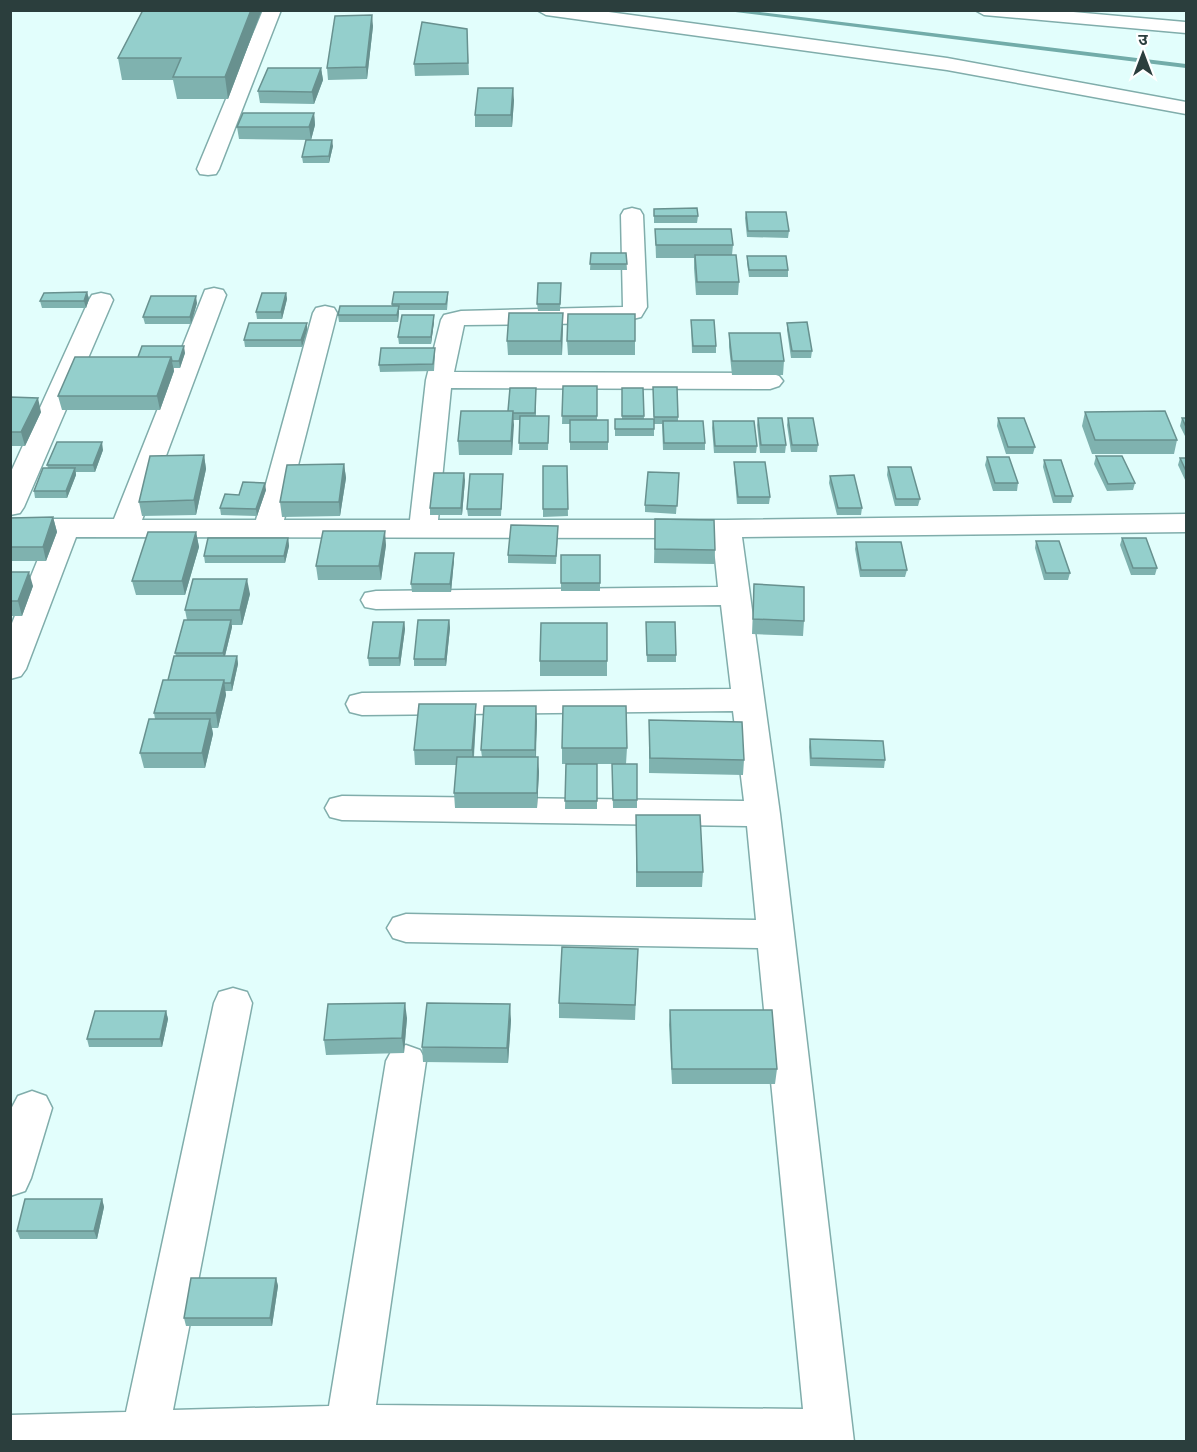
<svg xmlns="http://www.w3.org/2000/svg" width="1197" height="1452" font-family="'Work Sans','Noto Sans Devanagari',sans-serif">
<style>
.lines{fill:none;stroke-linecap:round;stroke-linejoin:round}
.stream{fill:#72aca9;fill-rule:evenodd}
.minor-casing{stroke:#80adab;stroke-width:3}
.minor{fill:#fff;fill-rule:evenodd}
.wall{fill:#7fb2af}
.shaded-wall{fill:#68918f}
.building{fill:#94cfcc;stroke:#68918f;stroke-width:1.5}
</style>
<rect width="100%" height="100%" fill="#e2fefc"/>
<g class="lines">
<path class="stream" d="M719,10H743L1186,64V68Z"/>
<g class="minor-casing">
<path id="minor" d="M263,10H281L219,169L216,174L208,175L200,174L197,169Z
M537,10H594L947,58L1186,102V114L947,70L546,15Z
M975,10H1051L1185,22L1186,33L984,15Z
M632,208L640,210L643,215L647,307L641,317L616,323L464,325L454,372L770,373L779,376L783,381L779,386L770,389L451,388L438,520H726L1186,514V532L742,537L780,814L854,1442H10V1415L126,1412L214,1003L219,992L233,988L247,992L252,1003L173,1410L329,1406L386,1061L392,1050L406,1045L420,1050L426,1061L376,1405L803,1409L758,948L406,942L393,938L387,928L393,918L406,914L756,920L747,826L342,820L330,817L325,808L330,799L342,796L744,801L733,711L362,715L350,712L346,704L350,696L362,693L731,689L721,605L376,609L365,607L361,600L365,593L376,591L718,587L713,538L76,537L26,669L21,676L10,679V628L47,537H10V519H114L205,290L214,288L223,290L226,295L142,520H256L313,313L316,308L325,306L334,308L337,313L284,520H410L426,380L441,320L444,315L461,311L623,307L621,215L624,210Z
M101,293L110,295L113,300L24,507L20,513L10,515V474L89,300L92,295Z
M32,1091L46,1096L52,1108L31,1178L25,1191L10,1196V1111L18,1096Z"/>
</g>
<use href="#minor" class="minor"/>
</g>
<path class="wall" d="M143,10H260L261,12L228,99H177L173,80H122L118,58Z
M373,26L367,79L328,80L327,68Z
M467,29L469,75L415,76L414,64Z
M321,68L323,80L314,104L260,103L258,91Z
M514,100L512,127H475V115Z
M314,113L315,125L311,140L239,139L237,127Z
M333,146L329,163H303L302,157Z
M654,209L698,216L697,223H654Z
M746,212L789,231L788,238L747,237L745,218Z
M655,229L733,245L732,255L739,282L738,295H696L694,268V258H656Z
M591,253H626L627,270H590Z
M747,256L788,270V277H749L747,263Z
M561,283L560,311H538L537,304Z
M87,292L89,299L86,308H42L40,301Z
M448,292V299L447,310H399L398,322H339L338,315L392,306V304Z
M286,293L287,299L282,319H257L256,312Z
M197,303L191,324H145L143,317Z
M563,313L562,355H508L507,341Z
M691,320L716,346V353H692Z
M434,322L431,344H399L398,337Z
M787,323L812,351L811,358H791L787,330Z
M307,330L302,347H245L244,340Z
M729,333L784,361L783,375H732L729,347Z
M567,341H635V355H568Z
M185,353L180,368H173L174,371L160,410H62L58,396L138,357Z
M435,355L434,371L380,372L379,365Z
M563,386H597V420H608V450H570V424H562Z
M653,387L678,417V421L705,443V450H663L662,424H654Z
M536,388V416H549L548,450H519L520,420H513L512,455H459L458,441L508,411Z
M622,388H643L644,419H654V436H615V419H622Z
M10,397L41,412L25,446H10Z
M1085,412L1177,440L1174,454H1092L1082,426Z
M758,418L786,445L785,453H760L757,425Z
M788,418L818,445L817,452H791L787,425Z
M998,418L1035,447L1033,454H1006L997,426Z
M1182,418H1186V438L1180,426Z
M713,421L757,446L756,453H714L712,428Z
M103,450L95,472H76V475L67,498H35L34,491L48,468L47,465Z
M204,455L206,469L196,515L142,516L139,502Z
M1096,456L1135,483L1133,490L1107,491L1094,464Z
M987,457L1018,483L1017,491H993L985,465Z
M1180,458H1186V482L1178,465Z
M1044,460L1073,496L1071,503H1053L1043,467Z
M734,462L770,497L769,504H737L734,469Z
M344,464L346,478L340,516L282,517L280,502Z
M543,466H567L568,516L543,517Z
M888,467L920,499L918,506H895L887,475Z
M679,473L676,514L645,512V505Z
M830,476L862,508L861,515H837L829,483Z
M465,480L462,515H430V508Z
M503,481L501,516H468L467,509Z
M266,490L257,516L221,515L220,508L239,495Z
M53,517L57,532L46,561H10V518Z
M655,519L715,550L714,564L654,563Z
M196,532L199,547L185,595H136L132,581Z
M558,533L556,564L508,563V555Z
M288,538L289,546L285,563H205L204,556Z
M1122,538L1157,568L1155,575H1131L1120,545Z
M1036,541L1070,573L1068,580H1044L1035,548Z
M856,542L907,570L905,577H860L855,549Z
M386,545L381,580H318L316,566Z
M561,555H600V591H561Z
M454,560L451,592H412L411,584Z
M10,572L33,586L22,616H10Z
M754,584L804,621L803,636L752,634Z
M250,594L242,625H232V627L225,656H237L238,664L232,691H225L226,695L218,728H212L213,734L205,768H144L140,753L155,719L154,713L168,680L176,656L175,653L187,620L185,610Z
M449,620L450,628L446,666H414V659Z
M404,622L405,629L400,666H369L368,658Z
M607,623V676H540V661Z
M646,629L676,655V662H647Z
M476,704V719L474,757H482L481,750L537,721L536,757L539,772L537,808H455L454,793L456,765H415L414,750Z
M649,720L744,760L743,775L649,773Z
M810,739L885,760L884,768L810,766L809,747Z
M562,748H627L626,764H597V809H565L566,764H562Z
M612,764H637V808H613Z
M636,815L703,872L702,887H636Z
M638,949L635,1020L559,1018V1003Z
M670,1010L777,1069L775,1084H672L669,1025Z
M166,1011L168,1019L162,1047H89L87,1039Z
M407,1018L404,1053L326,1055L324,1040Z
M511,1020L508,1063L423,1062L422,1047Z
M102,1199L104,1207L97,1239H20L17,1231Z
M276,1278L278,1286L272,1326H186L184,1318Z"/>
<path class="shaded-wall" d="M251,10H260L261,12L228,99L225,77Z
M372,15L373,26L367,79L366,67Z
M321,68L323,80L314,104L312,92Z
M513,88L514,100L512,127L511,115Z
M314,113L315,125L311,140L309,127Z
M332,140L333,146L329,163V156Z
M87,292L89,299L86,308L84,301Z
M286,293L287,299L282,319L281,312Z
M196,296L197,303L191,324L190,317Z
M399,306V313L398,322L397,315Z
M563,313V326L562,355L561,341Z
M434,315V322L431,344V337Z
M307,323V330L302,347L301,340Z
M184,346L185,353L180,368L179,361Z
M171,357L174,371L160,410L157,396Z
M38,398L41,412L25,446L21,432Z
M513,411L514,425L512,455L511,441Z
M102,442L103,450L95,472L93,465Z
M204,455L206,469L196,515L194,500Z
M344,464L346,478L340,516L339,502Z
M75,468L76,475L67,498L66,491Z
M464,473L465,480L462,515L461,508Z
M265,483L266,490L257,516L256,509Z
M53,517L57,532L46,561L43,547Z
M385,531L386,545L381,580L379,566Z
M196,532L199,547L185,595L182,581Z
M288,538L289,546L285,563L284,556Z
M454,553V560L451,592L450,584Z
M29,572L33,586L22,616L18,601Z
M247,579L250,594L242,625L240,610Z
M231,620L232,627L224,660L223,653Z
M449,620L450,628L446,666L445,659Z
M404,622L405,629L400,666L399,658Z
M237,656L238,664L232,691L231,683Z
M224,680L226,695L218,728L216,713Z
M476,704V719L473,765L472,750Z
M536,706L537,721L535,765V750Z
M210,719L213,734L205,768L202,753Z
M538,757L539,772L537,808V793Z
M405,1003L407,1018L404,1053L402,1038Z
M510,1004L511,1020L508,1063L507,1048Z
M166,1011L168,1019L162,1047L160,1039Z
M102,1199L104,1207L97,1239L94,1231Z
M276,1278L278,1286L272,1326L270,1318Z"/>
<path class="building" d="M143,10H251L225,77H173L181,58H118Z
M372,15L366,67L327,68L335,16Z
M422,22L467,29L468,63L414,64Z
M268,68H321L312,92L258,91Z
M478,88H513L511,115H475Z
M243,113H314L309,127H237Z
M306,140H332L329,156L302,157Z
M697,208L698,216H654V209Z
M746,212H786L789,231H748Z
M655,229H731L733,245H656Z
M591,253H626L627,264H590Z
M695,255H736L739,282H697Z
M747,256H786L788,270H749Z
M538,283H561L560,304H537Z
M87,292L84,301H40L44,293Z
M394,292H448L446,304H392Z
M262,293H286L281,312H256Z
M151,296H196L190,317H143Z
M340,306H399L397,315H338Z
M509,313H563L561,341H507Z
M568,314H635V341H567Z
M402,315H434L431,337H398Z
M691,320H714L716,346H693Z
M807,322L812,351H792L787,323Z
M249,323H307L301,340H244Z
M729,333H780L784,361H732Z
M142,346H184L179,361H172L171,357H138Z
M381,348H435L433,364L379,365Z
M75,357H171L157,396H58Z
M563,386H597V416H562Z
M653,387H677L678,417H654Z
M510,388H536L535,413H513V411H508Z
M622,388H643L644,416H622Z
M10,397L38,398L21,432H10Z
M461,411H513L511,441H458Z
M1165,411L1177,440H1095L1085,412Z
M520,416H549L548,443H519Z
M758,418H782L786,445H761Z
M788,418H813L818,445H792Z
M998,418H1024L1035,447H1008Z
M1182,418H1186V427Z
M615,419H654V429H615Z
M570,420H608V442H570Z
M663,421H703L705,443H664Z
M713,421H754L757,446H715Z
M57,442H102L93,465H47Z
M204,455L194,500L139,502L150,456Z
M1096,456H1122L1135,483L1108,484Z
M987,457H1009L1018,483H995Z
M1180,458H1186V471Z
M1044,460H1061L1073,496H1055Z
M734,462H765L770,497H738Z
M344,464L339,502H280L287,465Z
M543,466H567L568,509H543Z
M888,467H911L920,499H896Z
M43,468H75L66,491H34Z
M648,472L679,473L677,506L645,505Z
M434,473H464L461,508H430Z
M470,474H503L501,509H467Z
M854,475L862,508H838L830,476Z
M243,482L265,483L256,509L220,508L225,494L239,495Z
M53,517L43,547H10V518Z
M655,519L714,520L715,550L655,549Z
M511,525L558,526L556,556L508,555Z
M323,531H385L379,566H316Z
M148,532H196L182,581H132Z
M208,538H288L284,556H204Z
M1122,538H1146L1157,568H1133Z
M1036,541H1059L1070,573H1046Z
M856,542H901L907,570H861Z
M415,553H454L450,584H411Z
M561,555H600V583H561Z
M10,572H29L18,601H10Z
M193,579H247L240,610H185Z
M754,584L804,587V621L753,619Z
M184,620H231L223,653H175Z
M418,620H449L445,659H414Z
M373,622H404L399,658H368Z
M646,622H675L676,655H647Z
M541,623H607V661H540Z
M174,656H237L231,683H224V680H168Z
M163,680H224L216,713H154Z
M419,704H476L472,750H414Z
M484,706H536L535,750H481Z
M563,706H626L627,748H562Z
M149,719H210L202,753H140Z
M649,720L742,722L744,760L650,758Z
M810,739L883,741L885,760L811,758Z
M457,757H538L537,793H454Z
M566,764H597V801H565Z
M612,764H637V800H613Z
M636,815H700L703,872H637Z
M562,947L638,949L635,1005L559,1003Z
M405,1003L402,1038L324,1040L328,1004Z
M427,1003L510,1004L507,1048L422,1047Z
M670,1010H772L777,1069H672Z
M95,1011H166L160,1039H87Z
M25,1199H102L94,1231H17Z
M191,1278H276L270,1318H184Z"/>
<rect width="1197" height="1452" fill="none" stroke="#2b3e3d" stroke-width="24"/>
<g transform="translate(1143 54)" stroke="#ffffff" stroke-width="4.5" paint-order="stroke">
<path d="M0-4.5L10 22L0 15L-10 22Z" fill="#2b3e3d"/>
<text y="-9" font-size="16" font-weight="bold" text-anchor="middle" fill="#2b3e3d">उ</text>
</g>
</svg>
